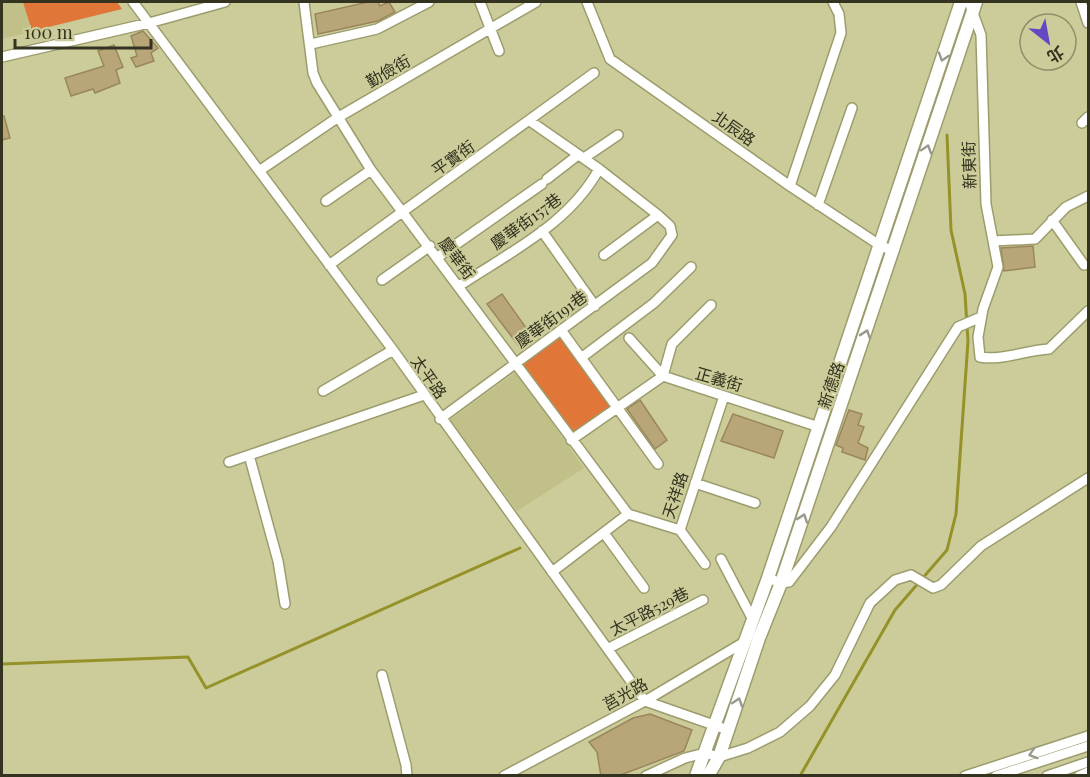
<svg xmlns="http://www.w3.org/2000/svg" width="1090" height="777" font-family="'Playfair Display','Noto Sans TC',serif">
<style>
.built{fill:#c0c088}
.green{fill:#e07638}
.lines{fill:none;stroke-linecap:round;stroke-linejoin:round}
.stream{stroke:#949228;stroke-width:3}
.building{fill:#b8a578;stroke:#99875b;stroke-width:1.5}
.minor-casing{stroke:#9c9c6d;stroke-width:12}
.major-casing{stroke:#9c9c6d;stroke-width:15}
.minor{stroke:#fff;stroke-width:9}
.major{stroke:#fff;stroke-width:12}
.oneway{stroke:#99998f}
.labels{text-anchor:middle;stroke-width:4.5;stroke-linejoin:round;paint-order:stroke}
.street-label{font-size:16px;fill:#33331f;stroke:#cccc9b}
</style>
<rect width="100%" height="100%" fill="#cccc9b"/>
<path class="built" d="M2,2H117L122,9L2,39Z
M516,372L584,468L517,511L450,420Z"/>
<path class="green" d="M23,2H117L122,9L32,31Z
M561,330L618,407L571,440L516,363Z"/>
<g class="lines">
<path class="stream" d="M2,664L188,657L206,688L520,548
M800,776L895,610L947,550L956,514L968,341L965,294L951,230L947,135"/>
</g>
<path class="building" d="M368,2H378L380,6L389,2L395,12L378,21L318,34L315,14Z
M143,31L158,48L151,53L154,61L136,67L131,58L137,56L131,36Z
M114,45L123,67L116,70L120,83L95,93L93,89L71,96L65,78L104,66L98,51Z
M2,116H4L10,138L2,140Z
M1033,246L1035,267L1004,271L1001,248Z
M502,294L534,339L521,349L487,304Z
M640,400L667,440L655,449L627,409Z
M849,410L862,414L858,425L864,427L858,443L868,448L865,460L842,452L843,448L836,445Z
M733,414L783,431L774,458L721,441Z
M650,714L692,730L684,751L618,776H601L597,752L589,742L633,718Z"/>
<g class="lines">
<g class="minor-casing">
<path id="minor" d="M133,2L393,350L645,701L728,730
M304,2L313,73L317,83L371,170L628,514
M480,2L499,51
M587,2L610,59L790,186L881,246L894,251
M969,2L981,35L986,204L998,267L983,309L978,337L980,357C1001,361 1027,350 1049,349L1088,311
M1081,2L1088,23
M311,44L377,29L429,2
M2,57L149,23L225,2
M1082,123L1088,117
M584,158L618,135
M259,171L337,118L536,2
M547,179L578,155
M790,186L841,33L839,14L833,2
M326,201L371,170
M818,205L852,108
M1052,220L1084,265
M542,231L595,306
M993,241L1035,239L1066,207L1088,196
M604,255L658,215
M438,257L542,184
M329,265L594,73
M382,280L430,246
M459,286C510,252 569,224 599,169
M561,330L658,464
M629,338L663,376L819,427
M581,358L654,303L691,267
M663,376L672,344L711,305
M323,391L393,350
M440,419L652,263L672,235L670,226L658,215L599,169L530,121
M571,440L663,376
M249,455L278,561L285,604
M229,462L424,395
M695,483L755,503
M628,514L680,530L724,396
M680,530L705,564
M604,533L644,588
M721,559L753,620
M552,572L628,514
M768,578L781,583L789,582L831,527L958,327L981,317
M609,648L703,600
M382,675L406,765L407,776
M504,776L645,701L746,641
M646,776L685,758L705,753L719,757L748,748L780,732L810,706L835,675L870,603L895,580L911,575L933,588L941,585L981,546L1088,478
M965,776L1088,736
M996,776L1088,746
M1047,776L1088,762
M1079,776L1088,772"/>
</g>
<g class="major-casing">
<path id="major" d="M696,776L768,578L961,2
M708,776L719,757L759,638L781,583L976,2"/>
</g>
<use href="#minor" class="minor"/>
<use href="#major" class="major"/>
</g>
<defs><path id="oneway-chevron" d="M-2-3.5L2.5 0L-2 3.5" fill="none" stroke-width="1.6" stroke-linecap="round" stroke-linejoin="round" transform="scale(1.5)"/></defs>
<g class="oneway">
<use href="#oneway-chevron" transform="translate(943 57) rotate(108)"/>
<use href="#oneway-chevron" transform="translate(927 149) rotate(-72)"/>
<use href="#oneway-chevron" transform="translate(866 334) rotate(-71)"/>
<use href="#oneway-chevron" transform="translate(803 518) rotate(-71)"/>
<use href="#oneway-chevron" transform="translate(738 702) rotate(-72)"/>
<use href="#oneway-chevron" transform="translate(1033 754) rotate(162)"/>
</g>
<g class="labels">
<g class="street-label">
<text transform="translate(388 71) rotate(-30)" y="6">勤儉街</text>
<text transform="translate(734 128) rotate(35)" y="6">北辰路</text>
<text transform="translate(453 158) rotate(-35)" y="6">平實街</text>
<text transform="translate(969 165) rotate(-92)" y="6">新東街</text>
<text transform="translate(526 221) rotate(-36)" y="6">慶華街157巷</text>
<text transform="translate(457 258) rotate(53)" y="6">慶華街</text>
<text transform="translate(551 319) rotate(-36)" y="6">慶華街191巷</text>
<text transform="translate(429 377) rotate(55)" y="6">太平路</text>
<text transform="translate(719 379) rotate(16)" y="6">正義街</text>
<text transform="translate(831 385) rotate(-71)" y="6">新德路</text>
<text transform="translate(675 495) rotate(-72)" y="6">天祥路</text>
<text transform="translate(649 611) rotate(-27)" y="6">太平路529巷</text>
<text transform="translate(625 694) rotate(-29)" y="6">莒光路</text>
</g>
</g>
<rect width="1090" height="777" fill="none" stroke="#33331f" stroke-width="6"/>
<g transform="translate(1048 42) rotate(149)"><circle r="28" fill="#cccc9b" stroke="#8f8f69" stroke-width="1.5"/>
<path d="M0-4.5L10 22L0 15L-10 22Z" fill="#6348c1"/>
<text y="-9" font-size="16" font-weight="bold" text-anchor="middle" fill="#33331f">北</text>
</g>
<path d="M15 39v9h136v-9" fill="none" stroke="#33331f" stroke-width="3"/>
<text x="24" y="39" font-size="18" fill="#33331f" stroke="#cccc9b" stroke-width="4.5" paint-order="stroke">100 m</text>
</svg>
